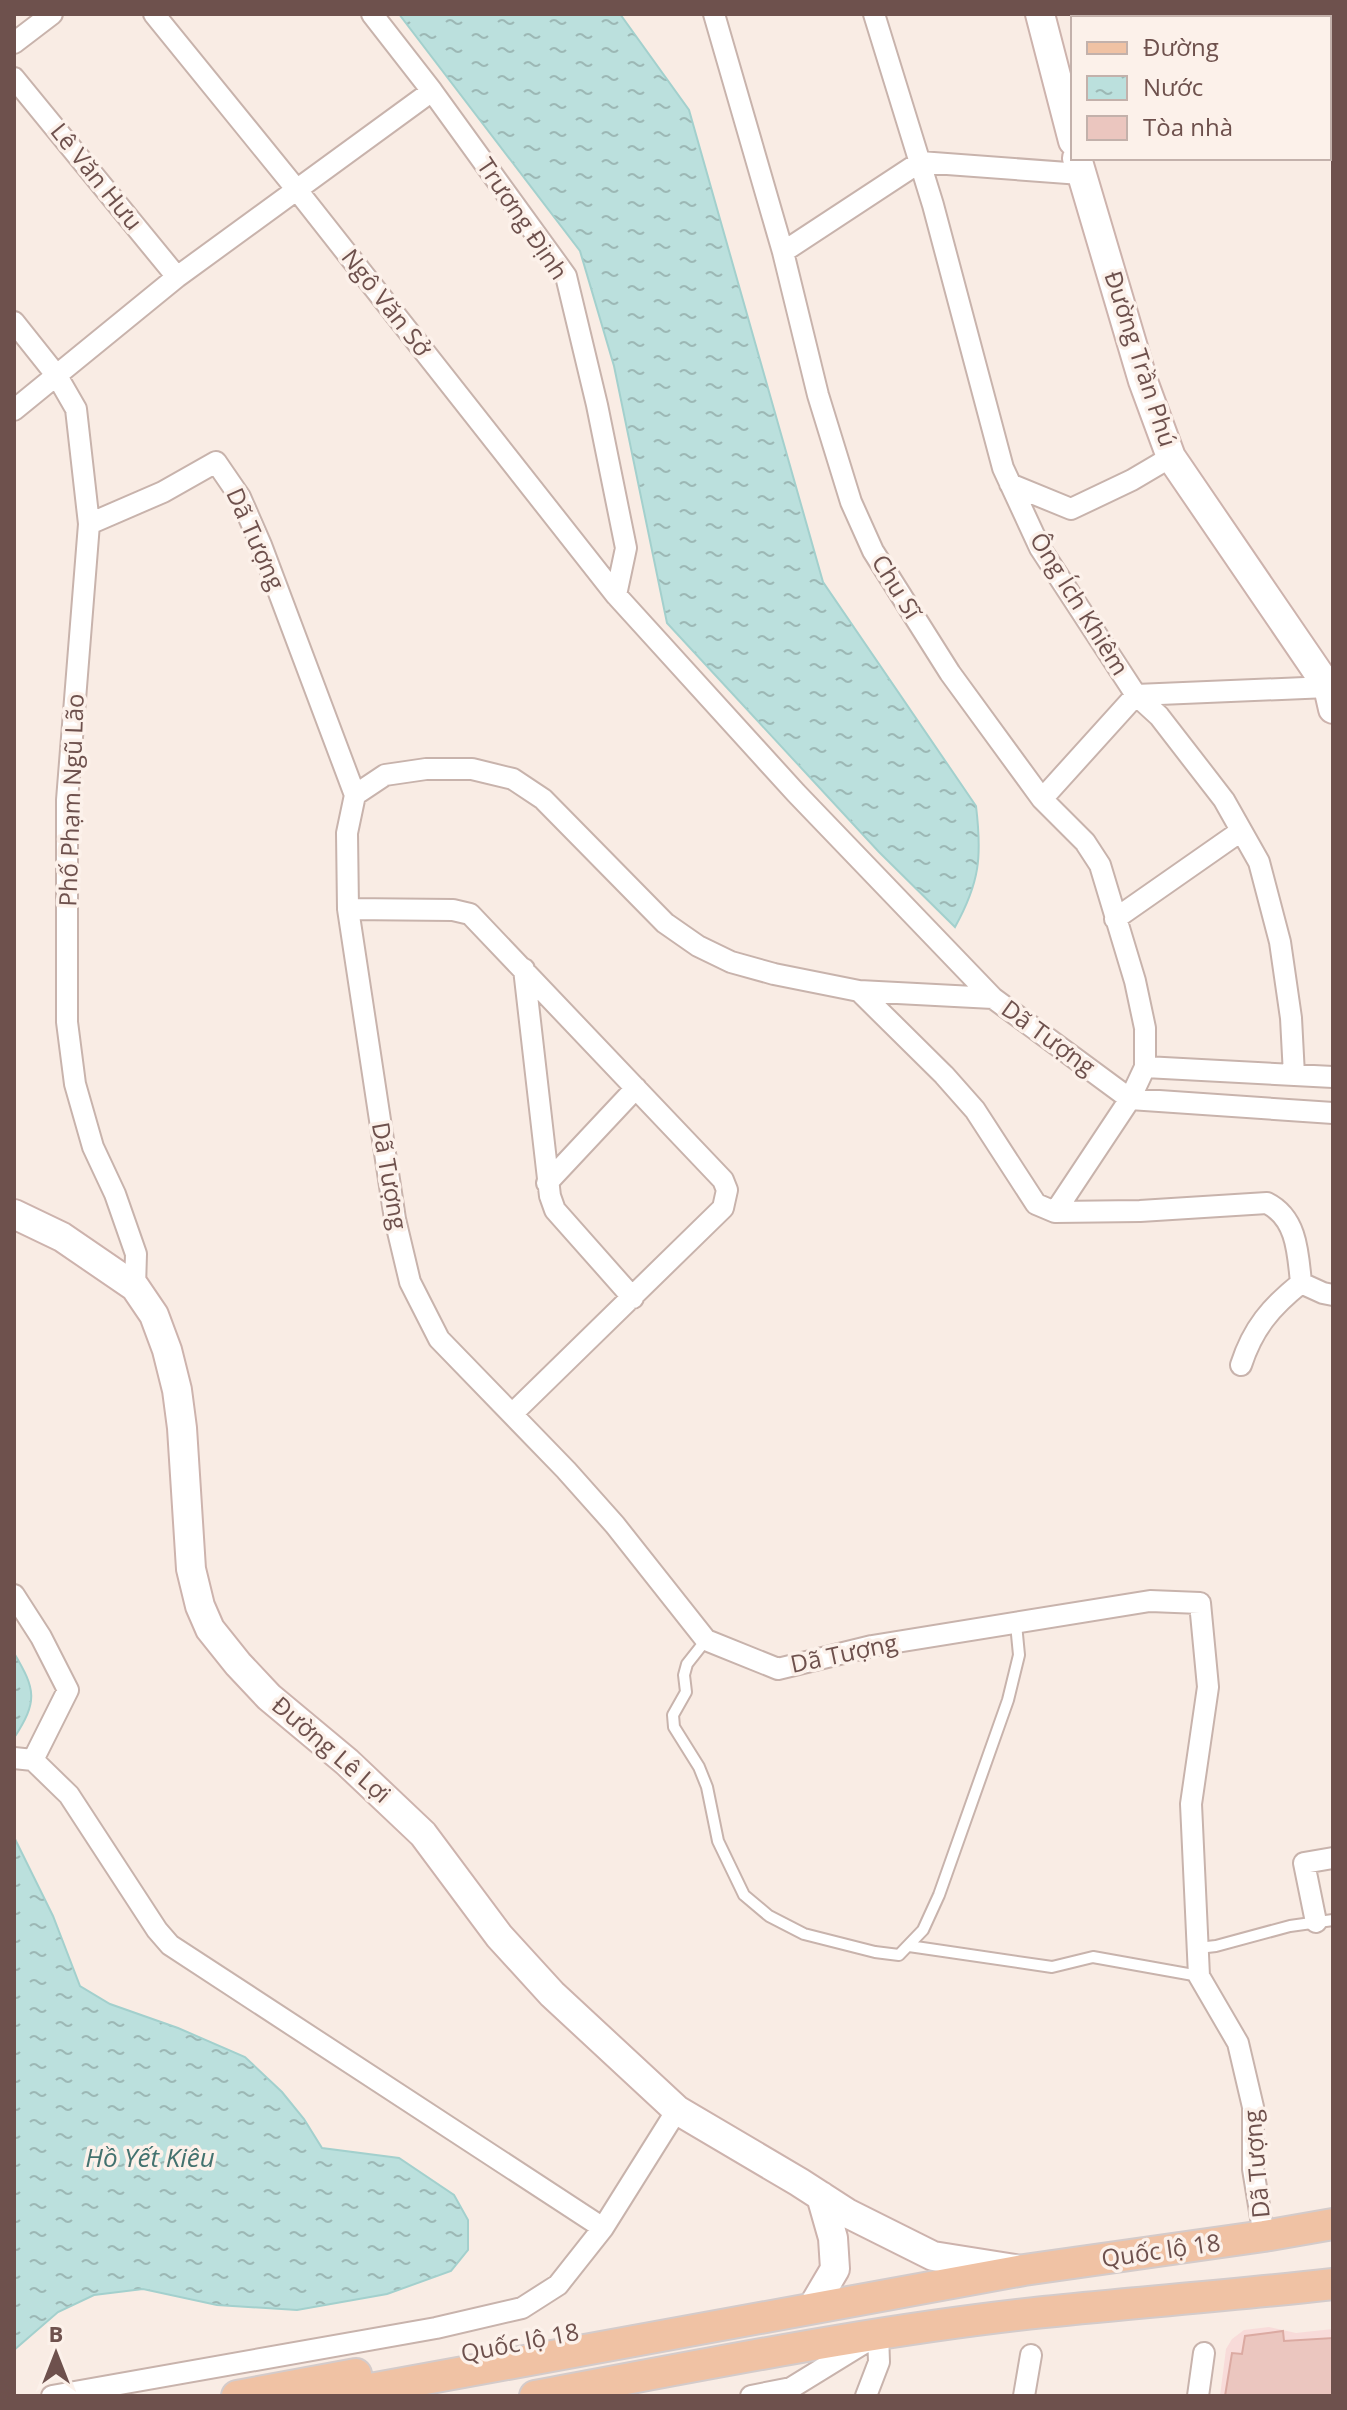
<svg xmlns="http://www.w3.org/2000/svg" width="1347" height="2410" font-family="'Open Sans',sans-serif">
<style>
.commercial{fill:#f8dbd9}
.water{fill:url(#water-ripples);stroke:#a3d0cd;stroke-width:2}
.building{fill:#ebc6bf;stroke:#dbaaa2;stroke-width:2}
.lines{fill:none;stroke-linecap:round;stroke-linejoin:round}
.lane-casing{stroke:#c8b3ac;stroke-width:14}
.street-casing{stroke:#c8b3ac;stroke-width:24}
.secondary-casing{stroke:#cdb3ad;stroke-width:32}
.primary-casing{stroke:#d4cbca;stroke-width:34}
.lane{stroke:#fff;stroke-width:10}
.street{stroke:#fff;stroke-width:20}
.secondary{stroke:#fff;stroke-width:28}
.primary{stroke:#f0c2a4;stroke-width:30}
.labels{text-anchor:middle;stroke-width:7;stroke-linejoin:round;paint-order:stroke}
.street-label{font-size:24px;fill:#6e514d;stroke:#fcf1ea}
.water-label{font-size:26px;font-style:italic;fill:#43726f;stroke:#fcf1ea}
</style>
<defs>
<pattern id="water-ripples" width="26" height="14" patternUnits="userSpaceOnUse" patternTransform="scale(2)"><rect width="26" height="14" fill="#bbe0dd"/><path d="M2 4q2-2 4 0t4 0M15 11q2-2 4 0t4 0" fill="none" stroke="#9cb8b5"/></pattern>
</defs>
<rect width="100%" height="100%" fill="#f9ece4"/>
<path class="commercial" d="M1269,2327L1296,2333L1333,2329V2396H1220L1226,2349L1232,2339L1244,2330Z"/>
<path class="water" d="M399,14H620L689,110L823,582L976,806C982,856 980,882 955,927L879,852L667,623L614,366L580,251Z
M14,1653C36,1690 38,1701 14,1738Z
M14,1837L53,1916L80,1986L110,2004L178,2028L245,2057L282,2092L304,2119L322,2148L399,2158L454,2195L468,2220V2250L451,2271L387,2294L297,2310L217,2305L143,2289L94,2295L58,2312L14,2350Z"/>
<path class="building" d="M1283,2331L1284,2341L1333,2338V2396H1225L1232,2353L1242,2354L1245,2336Z"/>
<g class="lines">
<g class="lane-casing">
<path id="lane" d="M706,1640L687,1664L684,1675L686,1692L673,1715L674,1727L699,1767L707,1787L718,1841L744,1895L769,1916L804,1934L875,1952L899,1955L923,1930L939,1895L1008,1700L1019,1655L1016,1624
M909,1946L1052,1967L1093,1957L1199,1976
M1198,1948L1216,1946L1290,1926L1333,1920"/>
</g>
<g class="street-casing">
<path id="street" d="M154,14L297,190L616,595L796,793L993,998
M372,14L432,91L566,276L597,405L626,548L616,595
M714,14L783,252L818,395L851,502L873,551L950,673L1042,799L1085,842L1100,865L1135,981L1145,1028V1067L1130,1099L1055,1212
M874,14L933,205L1003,468L1040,548L1136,695L1159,716L1224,800L1259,862L1280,942L1291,1018L1294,1075
M14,43L52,14
M14,78L177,277
M783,252L920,162L1081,174
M14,322L57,376L76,409L89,524L67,800V1022L75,1084L93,1147L115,1194L136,1254L135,1287
M14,410L177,277L432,91
M1010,484L1071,509L1132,480L1171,457
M89,524L163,492L216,462L240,497L261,545L355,795L347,833L348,909L395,1219L410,1282L439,1339L566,1470L615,1525L706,1640L778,1669L872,1646L1150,1601L1200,1603L1208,1687L1191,1804L1199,1976L1238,2043L1253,2107V2169L1264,2236
M355,795L385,775L426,769H472L513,779L543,799L665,923L698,946L731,962L774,974L859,991L993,998L1130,1099L1333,1113
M1042,799L1136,695L1328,687L1333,690
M348,909L453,910L470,914L723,1180L727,1190L723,1208L512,1414
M1115,919L1241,831
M524,969L550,1196L555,1210L633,1298
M859,991L944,1075L975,1110L1036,1204L1055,1212L1140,1211L1267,1203C1297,1218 1298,1253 1301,1283L1323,1293L1333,1295
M1145,1067L1333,1077
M547,1183L636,1088
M1241,1365C1253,1328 1271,1307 1301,1283
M14,1595L41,1637L68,1690L33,1760
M14,1758L33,1760L69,1795L157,1930L170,1945L603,2228
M1316,1922L1304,1863L1333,1858
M52,2396L436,2328L522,2308L558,2285L603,2228L677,2110
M751,2396L791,2388L869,2340
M866,2396L879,2362L878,2334
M1024,2396L1031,2355
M1198,2396L1204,2353"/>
</g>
<g class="secondary-casing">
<path id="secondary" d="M1040,14L1073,141
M1077,158L1143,381L1171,457L1328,687L1333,709
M14,1214L62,1237L135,1287L154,1315L167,1350L177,1390L182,1428L191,1569L200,1606L210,1629L238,1664L269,1697L347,1762L423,1834L499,1936L552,1994L677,2110L799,2182L847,2213L933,2256L1015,2269
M812,2308L835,2269L833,2238L821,2196"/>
</g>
<g class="primary-casing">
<path id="primary" d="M237,2396L356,2374
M332,2396L1024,2270L1264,2236L1333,2224
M535,2396C704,2365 873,2330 1044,2312C1140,2302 1237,2295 1333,2284"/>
</g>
<use href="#lane" class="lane"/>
<use href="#street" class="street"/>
<use href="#secondary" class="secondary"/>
<use href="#primary" class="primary"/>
</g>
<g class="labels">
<g class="street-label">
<text transform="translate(96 177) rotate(51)" y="8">Lê Văn Hưu</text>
<text transform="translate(522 219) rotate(56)" y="8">Trương Định</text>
<text transform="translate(386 303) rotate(52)" y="8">Ngô Văn Sở</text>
<text transform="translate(1140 359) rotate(72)" y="8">Đường Trần Phú</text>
<text transform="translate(255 539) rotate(66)" y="8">Dã Tượng</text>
<text transform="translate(896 587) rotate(58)" y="8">Chu Sĩ</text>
<text transform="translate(1079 604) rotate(58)" y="8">Ông Ích Khiêm</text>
<text transform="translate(72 800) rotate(-88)" y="8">Phố Phạm Ngũ Lão</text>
<text transform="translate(1048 1038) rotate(36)" y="8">Dã Tượng</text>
<text transform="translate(389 1176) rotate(80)" y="8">Dã Tượng</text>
<text transform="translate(844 1654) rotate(-12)" y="8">Dã Tượng</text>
<text transform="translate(331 1750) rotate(41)" y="8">Đường Lê Lợi</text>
<text transform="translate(1257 2164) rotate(-95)" y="8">Dã Tượng</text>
<text transform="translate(1161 2251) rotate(-8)" y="8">Quốc lộ 18</text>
<text transform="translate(520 2343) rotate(-11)" y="8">Quốc lộ 18</text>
</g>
<g class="water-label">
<text x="150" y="2167">Hồ Yết Kiêu</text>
</g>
</g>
<rect width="1347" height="2410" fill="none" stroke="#6e514d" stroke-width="32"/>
<rect x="1071" y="16" width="260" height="144" fill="#fcf1ea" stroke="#c3b1ab" stroke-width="2"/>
<rect x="1087" y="42" width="40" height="12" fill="#f0c2a4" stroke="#c3b1ab" stroke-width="2"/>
<text x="1143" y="56" font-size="24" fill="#6e514d">Đường</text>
<rect x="1087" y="76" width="40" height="24" fill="url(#water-ripples)" stroke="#c3b1ab" stroke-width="2"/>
<text x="1143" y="96" font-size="24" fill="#6e514d">Nước</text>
<rect x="1087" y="116" width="40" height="24" fill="#ebc6bf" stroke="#c3b1ab" stroke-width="2"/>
<text x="1143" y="136" font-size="24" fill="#6e514d">Tòa nhà</text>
<g transform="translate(56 2354)" stroke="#fcf1ea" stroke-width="6" paint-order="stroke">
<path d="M0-6L14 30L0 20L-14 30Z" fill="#6e514d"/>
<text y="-12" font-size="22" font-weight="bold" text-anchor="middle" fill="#6e514d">B</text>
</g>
</svg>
